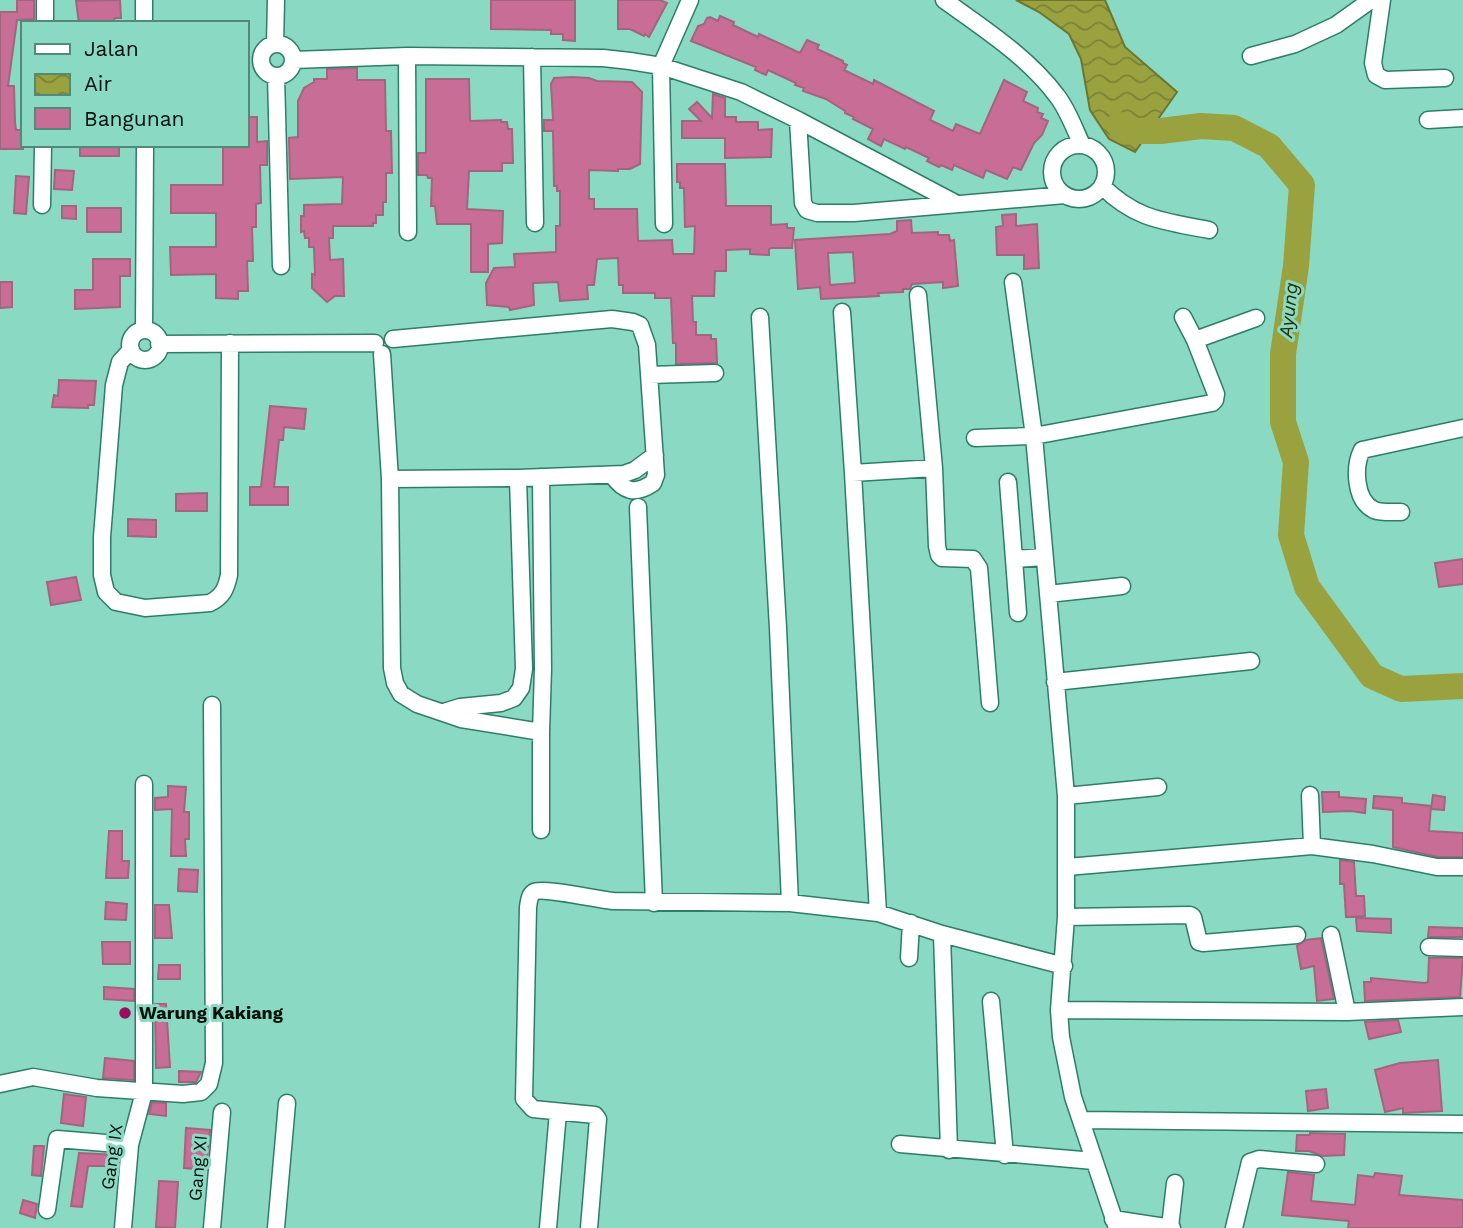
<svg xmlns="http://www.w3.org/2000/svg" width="1463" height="1228" font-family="'Work Sans',sans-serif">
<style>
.water{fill:url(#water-waves);stroke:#6c7630;stroke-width:2}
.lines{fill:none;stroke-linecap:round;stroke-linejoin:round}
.river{stroke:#9aa240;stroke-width:26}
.building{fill:#c86e96;stroke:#a2657e;stroke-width:2;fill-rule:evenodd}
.minor-casing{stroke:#2c7e69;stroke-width:19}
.minor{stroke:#fff;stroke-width:16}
.poi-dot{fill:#9b0e5f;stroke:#8ad9c2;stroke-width:2.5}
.labels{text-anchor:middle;stroke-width:6;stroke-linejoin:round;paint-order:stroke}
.poi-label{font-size:18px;font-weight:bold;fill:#00110b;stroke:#8ad9c2;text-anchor:start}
.street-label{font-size:18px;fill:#00110b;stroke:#8ad9c2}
.water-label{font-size:19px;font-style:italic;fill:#2a2d03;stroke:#8ad9c2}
</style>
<defs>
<pattern id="water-waves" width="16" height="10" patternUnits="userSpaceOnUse" patternTransform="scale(1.75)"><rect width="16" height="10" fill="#9aa240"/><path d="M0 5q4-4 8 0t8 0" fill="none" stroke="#7b8334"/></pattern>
</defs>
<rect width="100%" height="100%" fill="#8ad9c2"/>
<path class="water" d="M1016,0H1105L1125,47L1177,92L1135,152L1109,139L1090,110L1081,59L1069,34L1039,12Z"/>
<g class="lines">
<path class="river" d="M1119,125L1124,131H1161L1201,126L1234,128L1269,146L1302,185L1296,266L1283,354V422L1296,462L1291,535L1307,587L1372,676L1401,689L1463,686"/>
</g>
<path class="building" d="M17,0H34V19L17,20L8,86H14L15,122L16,130H23V149H0V12H17Z
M120,0L121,18H115L113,23H79L76,1Z
M491,0H575V41L563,40V34H551V30L491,29Z
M618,0H660L667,3L649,37L645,34L644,36L630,29H618Z
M720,16L734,22L733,25L758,37L759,34L800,53L807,40L819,45L817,49L843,61V63L847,65L844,70L873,84L874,80L934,111L930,120L953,131L956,124L980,134L1004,80L1027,92L1023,101L1038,108L1037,112L1043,114L1041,118L1048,121L1042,135L1034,143L1021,170L1013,167L1007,179L986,170L983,178L954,165L952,170L941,165L939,167L927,161L929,158L906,147L905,149L884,139L881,146L868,139L873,129L853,119L854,117L845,113V111L826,99L803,91L804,88L795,85L796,83L768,70L766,75L755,70L756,67L691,41L698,26L704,24L707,18L710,17L718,21Z
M357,68V80H385L386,131H391L392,173H386V202H383V215H376V223H373V226H333V238H329L330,260L343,259L344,296H335L327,302L312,288V274L315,275L314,247H309V238H305L304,231L301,232V216H304V205L342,204L343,177L290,179L289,138L298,137V101L304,88L314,82V79H327V69Z
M572,77L589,78L597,81L632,82L642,92L640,164L630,169H618V171L589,170V199H594V209H637L638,241L672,240L673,254H694L695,226L685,227L684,188H680V182H677V164H725L726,206H771V225L787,224V228H794L792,248H771L769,249V255L750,254V249L726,250V271H715L714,296H692L693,322H696V335H711V339H716L717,363L676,364V343H673L671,298H655V293H623V285H619L618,258L597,259L594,285H587L588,299L560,301L558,282L533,283L534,305L510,310L509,307L487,305L486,283L494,268L515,267L514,254L556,252V226H560V191H557V186H554L553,131H544V120H553L551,84L554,78Z
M426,79H469L470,121L501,120V122H507L508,129H512L513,163H502V171H469L467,209L503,211L502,243L488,244V272H471V224H437L435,206H431L432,178H428L427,175H418V153H426Z
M713,94L725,98V117H736V122H758V130L772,129L771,157L725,158V138H682V121H701L689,109L697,102L712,118Z
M247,117H257V142L267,141V165H260L261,203L256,204V227H252L253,261H247L248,291H238V299L216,298V274L171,275L170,247H216V213H171V185H223V145H247Z
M80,145H119V156H80Z
M55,170L74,171L72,190L54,189Z
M16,176L29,177L26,214L14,213Z
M62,206H76V219L62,218Z
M87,208H121V232H87Z
M1016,214V226L1037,224L1039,268L1024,269V255H997L996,227L1003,226L1002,215Z
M911,220L912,233L938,232V235H949L950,241L954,240L958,286L943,288V282L912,284L910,289H903V292L878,293L879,296L821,299L820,287L798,289L795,240L890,234L897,231V221ZM853,252L855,283L830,285L828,253Z
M93,259H130V276H120V307L75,309V290H93Z
M0,282H12V307L0,308Z
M59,380L96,381L94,405H88V408L52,407L54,395L58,396Z
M270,406L306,409L304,429L284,427L283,440H279L274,487H288V505H250V487H261Z
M207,493V511H176V494Z
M128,519L156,520V537L128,536Z
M1463,559V584L1439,587L1435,563Z
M76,577L81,600L51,605L47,582Z
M168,786L186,787L184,812H189V839H185L186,856H171L172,809L155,810V798L168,797Z
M1322,792H1339V797L1366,799L1365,813L1351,811L1323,812Z
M1433,795L1445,797L1444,810L1431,809Z
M1374,796L1402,798V803L1431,806L1429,831L1463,833V857H1438L1393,847V810L1373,808Z
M109,831H122V861H129L128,878H106Z
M1340,860L1354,862L1356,896H1364L1365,916L1346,917L1344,884H1340Z
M179,869L198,870L197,892L178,891Z
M106,902L127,904L126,920L105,919Z
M155,905H169L172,938H155Z
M1356,918L1391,919V933L1357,931Z
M1429,927L1463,928V937H1428Z
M1321,938L1334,999L1317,1001L1314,966L1301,969L1297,946L1306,940Z
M102,942H130V964H103Z
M1429,958H1463L1460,997L1365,1001L1364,982H1371V978L1425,983L1428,982Z
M159,965H180V979H158Z
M104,987L134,989V1001L104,999Z
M155,1004H166L170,1067L156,1068Z
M1398,1020L1401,1032L1369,1039L1365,1022Z
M105,1058L134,1061V1080L103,1078Z
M1438,1060L1442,1111L1403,1113V1108L1385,1112L1375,1070L1400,1063Z
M179,1071L201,1072L196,1082H179Z
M1326,1089L1328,1108L1308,1111L1306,1091Z
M64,1094L86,1097L83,1126L61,1123Z
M152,1102L166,1103V1116L149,1114Z
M186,1128L210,1130L206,1170L184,1168Z
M1310,1133L1345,1134L1344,1155L1322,1156L1309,1151H1296L1297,1135H1310Z
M34,1146H44L41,1176L32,1175Z
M79,1153L119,1155L118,1166H88L82,1207L71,1206Z
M1288,1172L1314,1175L1311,1201L1355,1205L1358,1175L1374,1177L1375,1173L1402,1176L1399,1195L1463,1200V1228H1348L1349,1221L1282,1215Z
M159,1181L178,1182L175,1228L156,1227Z
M23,1200L37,1204L35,1218L20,1213Z"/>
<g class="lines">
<g class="minor-casing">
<path id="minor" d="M144,0V23
M944,0C983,28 1028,57 1057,96C1068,110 1074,128 1082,145
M1382,0L1373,63L1376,75L1385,80L1445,78
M45,23V0
M261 60a16 16 0 1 1 32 0a16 16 0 1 1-32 0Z
M275,44L276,0
M407,56L408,232
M1251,56L1295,44L1336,25L1371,0
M532,57L535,223
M293,60L407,56L603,58L630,61L661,66L741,92L798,120L803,203L807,210L817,213H854L1065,195
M276,76L281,266
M798,120L957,204
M1428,120L1463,118
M1052 172a27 27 0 1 1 54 0a27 27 0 1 1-54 0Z
M1102,186C1136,220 1164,221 1209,230
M42,205L43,145
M664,224L661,66L690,0
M1013,282L1034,436L1066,796V917L1059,1010L1061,1037L1073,1097L1117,1228
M918,295L934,468L937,546L939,555L942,558L973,559L979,568L990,703
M842,312L853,473L878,913
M760,317L778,628L790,903
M144,330L145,145
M130 345a15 15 0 1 1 30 0a15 15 0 1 1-30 0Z
M393,339L612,319L633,322L640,325L647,345L656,475L653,483C635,495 624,492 612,475
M1195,340L1256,318
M159,344L375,343
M131,350L120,362L114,385L102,537V575L106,592L116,602L145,608L210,603C223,596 226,589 229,575L230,343
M382,354L390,479L392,668L395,683L401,694L417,704L461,719L541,732L543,669L541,477
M649,375L715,373
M975,438L1034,436L1212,403L1215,400L1216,394L1195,340L1183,317
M853,473L934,468
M390,479L518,478L624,474L635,470L655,455
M1008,482L1014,559
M638,507L654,903
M1401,512C1392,512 1382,513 1374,510C1354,500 1354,466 1362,450L1463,428
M1048,594L1122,586
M1018,613L1014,559L1044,557
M1055,682L1251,661
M444,712L460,707L501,703L514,698L521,688L524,669L518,478
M541,732V830
M1310,795L1312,846
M1066,796L1158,787
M1067,867L1312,846L1373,854L1437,867H1463
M1066,917L1190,915L1193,917L1199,942L1203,943L1297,935
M942,934L949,1150
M1331,935L1347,1012
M1429,947L1463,948
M909,958L911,923
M991,1001L1005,1155
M1059,1010L1347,1012L1463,1007
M0,1084L33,1077L97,1088L183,1094L201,1092L209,1084L214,1063L212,705
M1081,1120L1463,1124
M900,1144L1094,1161
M47,1210L57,1139L130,1145
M1113,1219L1172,1228
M1170,1227L1175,1183
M123,1228L130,1145L144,1092V784
M212,1228L222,1112
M276,1228L287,1103
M548,1228L558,1112
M589,1228L598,1119L595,1115L533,1109L524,1099L528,907C529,902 529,895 534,892C542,887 600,900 614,901L790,903L878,913L942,934L1064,966
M1234,1228L1250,1162L1259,1159L1316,1164"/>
</g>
<use href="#minor" class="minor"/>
</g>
<circle class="poi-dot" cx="125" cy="1013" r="7"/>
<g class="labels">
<g class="poi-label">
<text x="139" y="1019">Warung Kakiang</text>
</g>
<g class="street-label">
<text transform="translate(112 1157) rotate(-82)" y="6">Gang IX</text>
<text transform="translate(198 1168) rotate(-85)" y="6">Gang XI</text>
</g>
<g class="water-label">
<text transform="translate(1288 310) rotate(-84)" y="7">Ayung</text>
</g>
</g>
<rect x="21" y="21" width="228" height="126" fill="#8ad9c2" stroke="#538979" stroke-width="2"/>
<rect x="35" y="44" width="35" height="10" fill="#ffffff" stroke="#538979" stroke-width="2"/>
<text x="84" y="56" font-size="21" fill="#00110b">Jalan</text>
<rect x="35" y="74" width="35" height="21" fill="url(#water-waves)" stroke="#538979" stroke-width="2"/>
<text x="84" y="91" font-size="21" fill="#00110b">Air</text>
<rect x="35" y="108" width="35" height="21" fill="#c86e96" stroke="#538979" stroke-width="2"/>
<text x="84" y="126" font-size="21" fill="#00110b">Bangunan</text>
</svg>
